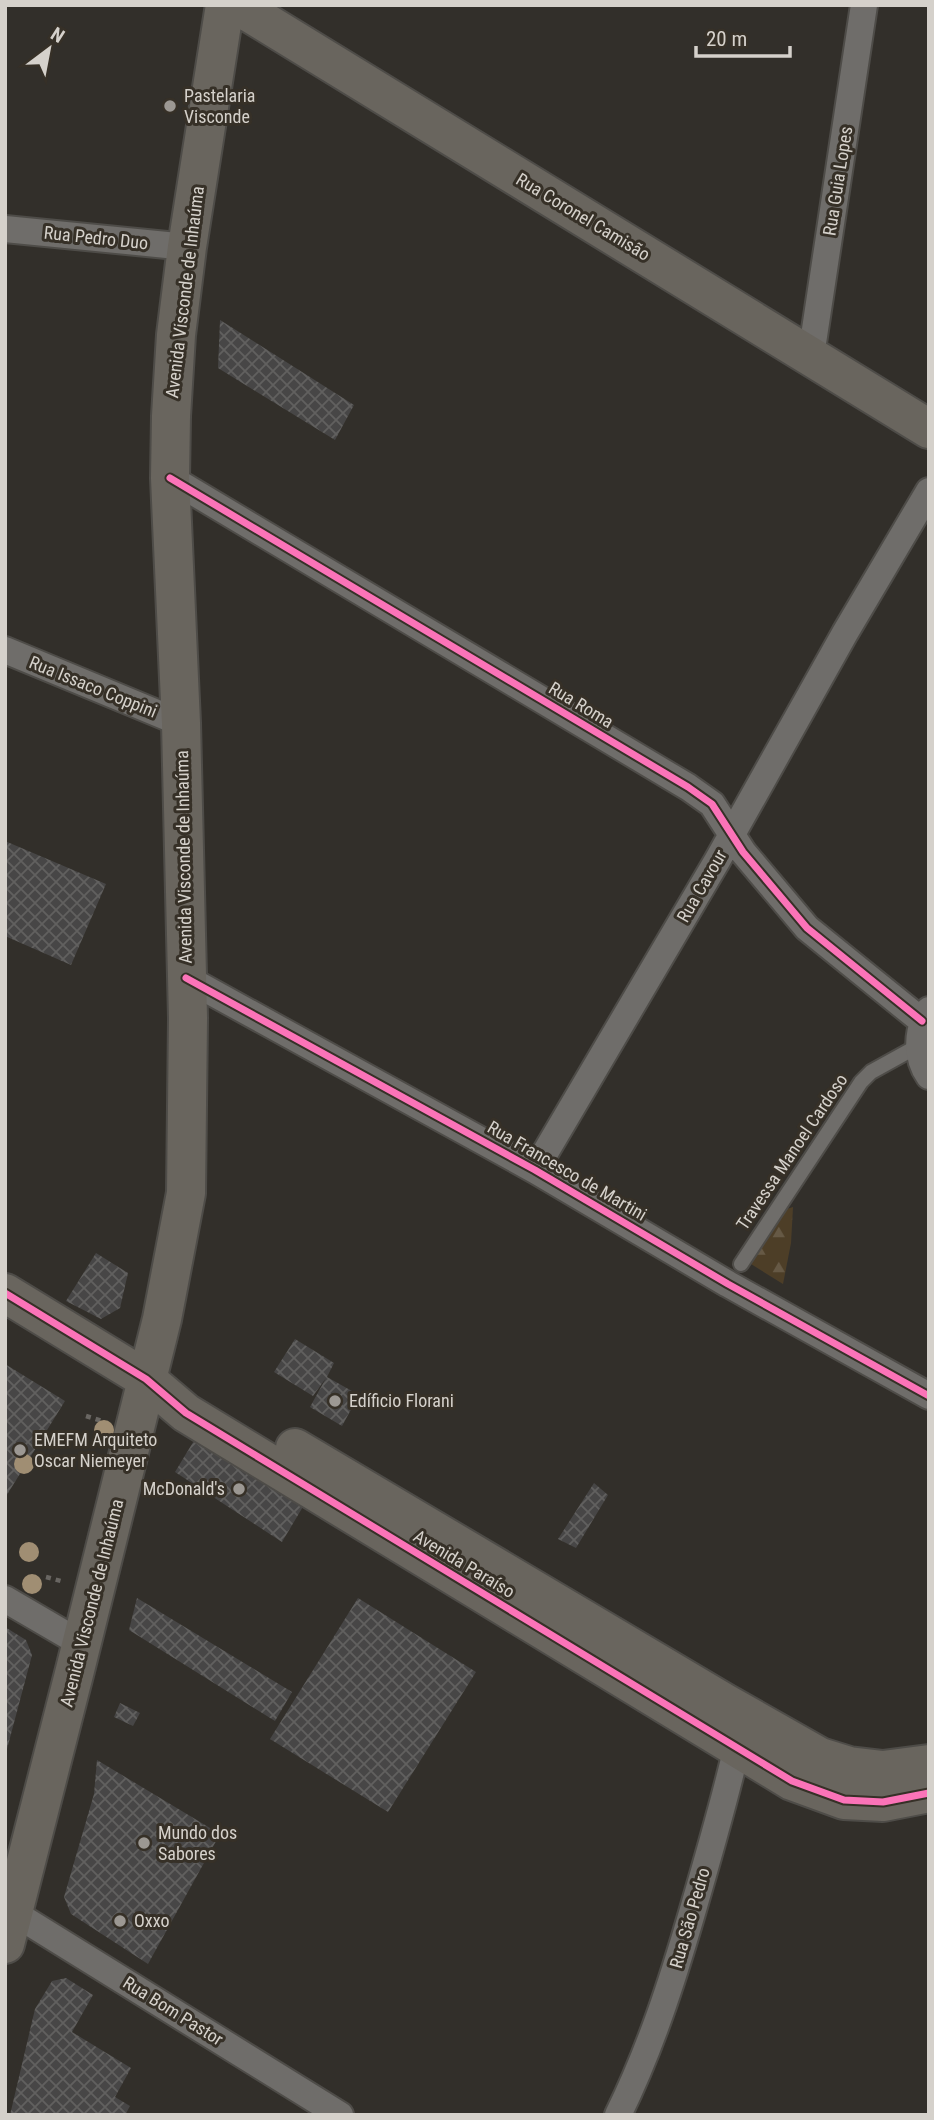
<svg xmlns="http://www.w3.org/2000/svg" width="934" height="2120" font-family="'Roboto Condensed',sans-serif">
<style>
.forest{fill:url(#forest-firs)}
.building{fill:url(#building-cross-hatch)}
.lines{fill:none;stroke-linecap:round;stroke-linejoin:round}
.lane-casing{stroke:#4e4c48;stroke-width:18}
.street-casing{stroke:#4e4c48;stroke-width:30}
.secondary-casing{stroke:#4e4c48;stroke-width:42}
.path{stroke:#696662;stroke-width:4.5;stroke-dasharray:5 5;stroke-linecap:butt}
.lane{stroke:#6f6d6a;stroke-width:14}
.street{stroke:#6f6d6a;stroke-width:26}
.secondary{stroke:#69655e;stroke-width:38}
.cycleway-casing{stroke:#363027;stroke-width:11}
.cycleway{stroke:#fb73b8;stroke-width:7}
.tree{fill:#a08e73}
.poi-dot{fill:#9c9893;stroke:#363027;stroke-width:2.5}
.labels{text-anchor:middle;stroke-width:6;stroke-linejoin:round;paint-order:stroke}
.poi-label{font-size:18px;fill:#d5d1cb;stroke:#363027;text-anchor:start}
.street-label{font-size:18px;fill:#d5d1cb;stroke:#363027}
</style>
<defs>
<pattern id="forest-firs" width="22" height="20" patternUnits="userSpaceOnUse" patternTransform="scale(1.75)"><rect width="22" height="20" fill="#4d3e27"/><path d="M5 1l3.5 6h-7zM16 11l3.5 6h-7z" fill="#665945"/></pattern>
<pattern id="building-cross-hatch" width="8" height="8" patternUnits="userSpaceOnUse" patternTransform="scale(1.75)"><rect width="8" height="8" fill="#474646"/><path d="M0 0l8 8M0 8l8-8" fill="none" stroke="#61605f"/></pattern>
</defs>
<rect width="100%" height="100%" fill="#322f2a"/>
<path class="forest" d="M793,1207L791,1243L783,1284L751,1264L784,1210Z"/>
<path class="building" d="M220,320L354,405L335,440L218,368Z
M5,841L106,884L71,965L5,936Z
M96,1253L128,1273L120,1308L101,1319L66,1301Z
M295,1339L334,1363L327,1377L359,1395L342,1426L310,1407L326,1378L313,1396L274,1372Z
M5,1364L65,1401L5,1498Z
M195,1439L304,1505L282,1542L175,1472Z
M594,1483L608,1495L576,1548L558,1539Z
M137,1598L292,1692L275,1721L129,1630Z
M358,1598L476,1672L388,1812L270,1739Z
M5,1627L26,1640L32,1655L7,1749L5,1748Z
M120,1703L140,1713L133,1726L114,1717Z
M97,1760L220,1834L148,1964L71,1914L64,1897L94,1794Z
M66,1978L93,1995L72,2032L131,2068L115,2097L130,2106L125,2115H10L35,2009L52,1981Z"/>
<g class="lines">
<g class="lane-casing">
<path id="lane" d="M741,1264L861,1082L871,1072L918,1046"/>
</g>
<g class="street-casing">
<path id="street" d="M5,229L187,247
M811,356L864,5
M170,478L688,787L712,804L743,852L807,928L922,1021
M5,650L181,723
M186,978L535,1170L728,1284L929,1396
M929,1010C917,1030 915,1056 929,1076
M535,1170L717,861L845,633L929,491
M5,1599L82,1644
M14,1913L340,2115
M618,2115C650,2050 672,1982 692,1913C708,1858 724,1803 737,1747L743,1736"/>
</g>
<g class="secondary-casing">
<path id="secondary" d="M237,5L929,429
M5,1293L146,1379L186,1413L792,1781L844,1800L883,1802L929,1793
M295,1448L725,1703L820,1757L849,1766L883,1770L929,1764
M5,1944L75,1670L162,1319L186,1193L188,1018L181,723L170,478L171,416L176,335L187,247L225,5"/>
</g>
<path class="path" d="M86,1416L102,1421
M46,1577L61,1581"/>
<use href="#lane" class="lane"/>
<use href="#street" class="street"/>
<use href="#secondary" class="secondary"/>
<g class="cycleway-casing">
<path id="cycleway" d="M170,478L688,787L712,804L743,852L807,928L922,1021
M186,978L535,1170L728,1284L929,1396
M5,1293L146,1379L186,1413L792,1781L844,1800L883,1802L929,1793"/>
</g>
<use href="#cycleway" class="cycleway"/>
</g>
<g class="tree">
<circle cx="104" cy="1430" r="10"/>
<circle cx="24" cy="1464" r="10"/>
<circle cx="29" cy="1552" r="10"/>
<circle cx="32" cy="1584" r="10"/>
</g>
<g class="poi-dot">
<circle cx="170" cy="106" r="7"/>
<circle cx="335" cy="1401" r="7"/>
<circle cx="20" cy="1450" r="7"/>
<circle cx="239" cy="1489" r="7"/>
<circle cx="144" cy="1843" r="7"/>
<circle cx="120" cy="1921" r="7"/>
</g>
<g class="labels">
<g class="poi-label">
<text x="184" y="102">Pastelaria<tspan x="184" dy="21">Visconde</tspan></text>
<text x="349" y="1407">Edíficio Florani</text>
<text x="34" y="1446">EMEFM Arquiteto<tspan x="34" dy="21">Oscar Niemeyer</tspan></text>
<text x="225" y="1495" text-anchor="end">McDonald's</text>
<text x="158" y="1839">Mundo dos<tspan x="158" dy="21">Sabores</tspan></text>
<text x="134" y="1927">Oxxo</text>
</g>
<g class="street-label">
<text transform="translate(838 181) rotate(-81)" y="6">Rua Guia Lopes</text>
<text transform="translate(583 217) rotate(31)" y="6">Rua Coronel Camisão</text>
<text transform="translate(96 238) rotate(6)" y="6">Rua Pedro Duo</text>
<text transform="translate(185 292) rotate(-83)" y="6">Avenida Visconde de Inhaúma</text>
<text transform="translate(93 687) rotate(22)" y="6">Rua Issaco Coppini</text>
<text transform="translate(581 705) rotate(31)" y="6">Rua Roma</text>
<text transform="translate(184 857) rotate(-91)" y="6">Avenida Visconde de Inhaúma</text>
<text transform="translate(702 886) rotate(-60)" y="6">Rua Cavour</text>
<text transform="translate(792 1152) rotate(-56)" y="6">Travessa Manoel Cardoso</text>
<text transform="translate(567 1171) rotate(30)" y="6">Rua Francesco de Martini</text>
<text transform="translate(464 1564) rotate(31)" y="6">Avenida Paraíso</text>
<text transform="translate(92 1603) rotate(-76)" y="6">Avenida Visconde de Inhaúma</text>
<text transform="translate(690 1918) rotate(-74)" y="6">Rua São Pedro</text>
<text transform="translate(173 2011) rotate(32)" y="6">Rua Bom Pastor</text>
</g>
</g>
<rect width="934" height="2120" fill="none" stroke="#d5d1cb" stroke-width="14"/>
<g transform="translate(49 49) rotate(32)" stroke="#363027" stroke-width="5" paint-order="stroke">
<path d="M0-5L12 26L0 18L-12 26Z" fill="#d5d1cb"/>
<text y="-10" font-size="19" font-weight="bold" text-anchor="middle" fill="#d5d1cb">N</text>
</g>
<path d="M696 46v10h94v-10" fill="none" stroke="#d5d1cb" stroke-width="3.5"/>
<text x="706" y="46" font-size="21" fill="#d5d1cb" stroke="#363027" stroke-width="5" paint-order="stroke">20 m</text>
</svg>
